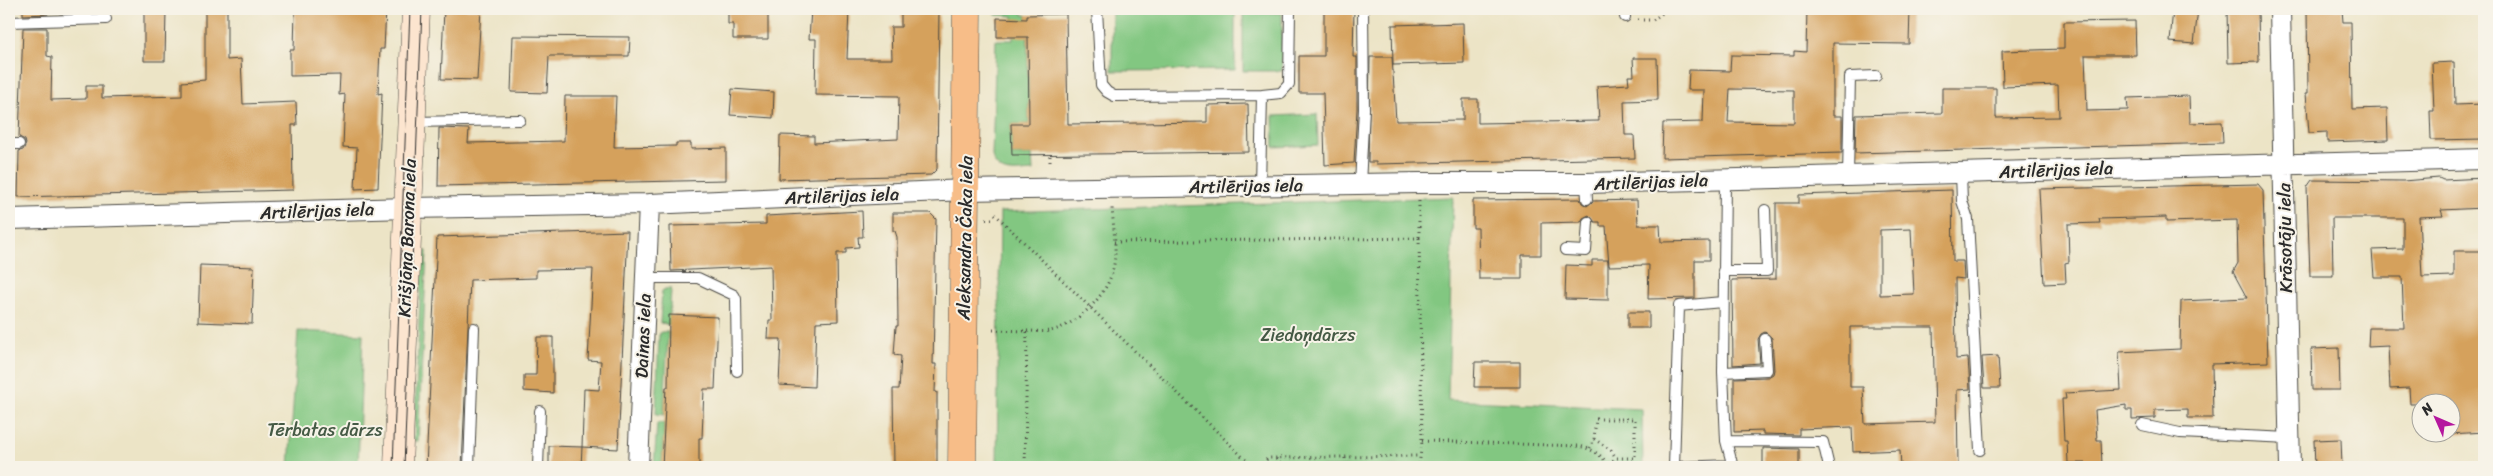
<svg xmlns="http://www.w3.org/2000/svg" width="2493" height="476" font-family="Sriracha,sans-serif">
<style>
.green{fill:#82c781;stroke:#567956}
.building{fill:#d5a15b;fill-rule:evenodd}
.lines{fill:none;stroke-linecap:round;stroke-linejoin:round}
.lane-casing{stroke:#484742;stroke-width:12}
.street-casing{stroke:#484742;stroke-width:22}
.secondary-casing{stroke:#484742;stroke-width:29}
.primary-casing{stroke:#484742;stroke-width:29}
.path{stroke:#484742;stroke-width:3;stroke-dasharray:1 4;stroke-linecap:butt}
.lane{stroke:#fff;stroke-width:10}
.street{stroke:#fff;stroke-width:20}
.secondary{stroke:#fce5cf;stroke-width:28}
.primary{stroke:#f7bd88;stroke-width:28}
.tram{stroke:#2b2b2b;stroke-width:1}
.labels{text-anchor:middle;stroke-width:4;stroke-linejoin:round;paint-order:stroke}
.street-label{font-size:18px;fill:#2b2b2b;stroke:#f7f3e8}
.park-label{font-size:18px;fill:#455a45;stroke:#f7f3e8}
</style>
<rect width="100%" height="100%" fill="#f7f3e8"/>
<filter id="ink" filterUnits="userSpaceOnUse"><feTurbulence type="fractalNoise" baseFrequency=".02" numOctaves="2"/><feDisplacementMap in="SourceGraphic" scale="10" xChannelSelector="R" yChannelSelector="G"/><feConvolveMatrix kernelMatrix="1 2 1 2 8 2 1 2 1" color-interpolation-filters="sRGB"/></filter>
<filter id="wash" filterUnits="userSpaceOnUse"><feTurbulence type="fractalNoise" baseFrequency=".0096" numOctaves="4" result="noise"/><feDisplacementMap in="SourceGraphic" scale="20" xChannelSelector="R" yChannelSelector="G"/><feGaussianBlur stdDeviation="1.12" result="paint"/><feColorMatrix in="noise" values="0 0 0 0 0 0 0 0 0 0 0 0 0 0 0 0 0 1.4 0 .05"/><feComposite in="paint" operator="in"/></filter>
<g filter="url(#wash)">
<rect width="100%" height="100%" fill="#ece4c6"/>
<path class="green" d="M995,9H1023V15H1027L1029,124H1011L1012,155H1032L1033,171C1015,172 998,177 992,156L996,40H1013V16L996,15Z
M1112,9H1235V70L1112,71Z
M1243,13H1282V71H1243Z
M1317,114L1318,145L1274,147L1273,116Z
M1453,197L1448,400L1642,409L1643,467H997L1000,212Z
M425,251H427L418,442L414,440L422,252Z
M665,289H671L669,325L660,323L662,291Z
M298,331L363,334L358,467H289Z
M661,332H668L664,415L656,414L659,335Z
M657,423H664L662,467H654Z"/>
<g id="blocks">
<path class="building" d="M23,9H48V14L23,15Z
M144,9H166L165,61H144Z
M205,9H227V60L241,59L243,104L296,102L297,125H292L293,190L18,197L19,151L23,150L26,144L25,140L19,137L23,28H47V56L52,57L51,100L86,99V86H102V98L182,96V82L205,80Z
M295,9H386L384,49H380L378,94L382,93L378,188L355,189L357,148L343,147L345,94L339,95L340,75L290,76V50H294Z
M444,9H481L477,80L441,79Z
M728,9H768V39H733V24H728Z
M811,9H849L847,59H892L891,27H901V9H939L937,169L931,175L779,179L780,135L814,136V143L898,139L899,96L815,95L816,39H809Z
M1324,9H1354L1353,57H1357V109L1354,163L1325,165L1323,93H1299V56H1324Z
M1807,9H1910L1909,44L1833,43V116H1842V153L1662,158L1663,123L1703,122L1704,90H1688L1689,70L1730,71L1731,55L1794,56V51L1806,52ZM1730,89L1794,90V123L1728,122Z
M2173,9H2198L2194,44L2170,42Z
M2227,9H2258L2259,62L2228,63Z
M2307,9H2342L2343,22H2351L2352,109L2387,108L2388,140L2327,142V132L2309,133L2306,93H2308Z
M1066,14L1068,124L1207,122V105L1248,104L1249,152L1012,155L1011,124H1029L1028,37H997V18L1027,19V15Z
M2135,21L2136,55H2085L2087,111L2128,110L2127,98L2189,96L2190,123L2222,122L2223,143L1855,153L1856,115L1942,113V88H1996V118L2059,117L2058,85L2003,87L2002,51L2064,49V22Z
M1463,23L1464,63L1393,65L1392,25Z
M513,36L630,37L629,56H549L547,93L511,92Z
M1370,57H1392L1396,121L1463,120V99H1478V123L1599,121L1597,86L1629,84L1628,76H1634L1633,58H1657L1658,100L1624,101L1625,135H1634L1635,158L1376,164V162H1368Z
M2454,62L2455,105L2484,104V139L2431,140L2430,111H2434L2432,63Z
M732,89L774,92L773,118L730,115Z
M565,96H616L614,147L676,146V143H691V149L726,148V180L438,186L439,128L469,129L468,143L564,141Z
M2439,178L2443,180L2484,178V208L2441,210L2443,216L2419,217L2422,277L2454,276V251H2484V432L2450,434V404H2410L2409,388L2390,389L2388,346L2368,347L2369,328H2404L2402,277H2374L2372,250L2403,249V218H2332L2333,276H2310L2307,187L2312,180L2403,181Z
M2258,184L2263,190L2268,362L2212,364L2213,418H2188V409L2155,410V418L2132,419V410H2126V405L2095,410L2097,440H2101L2102,467H2086V463H2068L2067,441H2064L2062,399H2066L2065,393L2121,390L2119,352L2180,349L2181,301L2247,298L2233,272L2238,263L2237,220L2166,222V217L2136,218L2099,219L2100,223L2068,224L2069,262L2065,263L2066,283L2044,284L2039,189Z
M1952,190L1953,261H1963L1964,279L1955,278L1956,359L1968,358L1970,389L1957,390L1958,467H1901L1900,450L1853,452L1852,427L1799,429V435L1763,434V431L1734,432V378L1768,377L1773,374L1774,370L1772,338L1765,332L1761,334L1758,339L1760,363L1733,365L1732,280L1776,279V203H1799V195ZM1911,229L1914,294L1880,295V230ZM1850,327H1933L1935,422L1865,424L1863,387H1850Z
M1580,199L1582,203L1587,206L1593,201L1637,200L1638,225H1660L1661,242L1709,241V260H1695V298L1648,299L1649,265L1609,266L1606,226H1600V222H1595L1589,215L1583,218L1581,222L1541,223V255H1522V279H1479L1478,228H1473V200Z
M862,211L863,237H858L859,247L846,248V253H837L838,321L816,322L814,387L779,385L781,339H768L769,320H772L771,266L671,271L670,226L766,224V216Z
M893,213H930L936,219L933,364H936L935,392H937V467H894L893,389H899L901,356L894,355L896,326H898L897,237L895,231H893Z
M628,231L618,449L582,447L584,389L599,390L601,361L588,360L593,269L536,270V278L470,280L462,467H426L437,237Z
M1592,260H1608V300L1565,299L1566,265L1592,266Z
M200,265L254,267L252,324L198,322Z
M1628,312H1649V328H1628Z
M669,315L718,317L715,389H704L702,438H699V467H662L666,387H668Z
M537,337H553V393L524,391V375H536Z
M2339,348L2340,390H2312L2311,349Z
M1998,356L2000,388H1984L1982,357Z
M1475,362H1520V387H1474Z
M2341,439L2342,467H2315L2314,440Z
M549,446L582,447L581,467H549Z
M1763,448L1799,449V467H1763Z"/>
</g>
</g>
<g filter="url(#ink)">
<use href="#blocks" fill-opacity="0" stroke="#484742" stroke-width="1"/>
<g class="lines">
<g class="lane-casing">
<path id="lane" d="M1097,9L1101,85L1107,92L1114,96L1262,95L1281,93L1289,84L1290,9
M1625,9V17
M9,22L106,19
M413,122L520,120
M9,144H19
M1961,173L1962,201L1968,219L1980,450
M1848,176L1850,77L1876,76
M1725,179L1723,372L1726,441L1733,467
M1586,183L1587,199
M1360,184L1364,109L1363,9
M1260,186L1262,95
M1565,250L1586,251L1588,222
M1723,271H1767L1765,210
M645,278H698L734,295L736,299L737,371
M1723,372L1767,370L1765,339
M2142,425L2180,433L2290,438
M1726,441L1823,442L1829,467
M469,467L474,328
M538,467L540,411
M1674,467L1679,306L1722,302
M1675,467L1733,465"/>
</g>
<g class="street-casing">
<path id="street" d="M2280,9L2290,467
M9,219L408,208L649,204L965,190L1419,183H1586L2484,159
M638,467L649,204"/>
</g>
<g class="secondary-casing">
<path id="secondary" d="M398,467L416,9"/>
</g>
<g class="primary-casing">
<path id="primary" d="M962,467L967,9"/>
</g>
<path class="path" d="M1638,20H1653L1668,9
M1050,162V154
M1419,201V238
M995,214L1253,467
M986,219H995
M1114,242L1419,238L1422,441L1419,467
M993,330L1027,331L1025,467
M1027,331C1035,331 1043,332 1050,331C1075,326 1103,299 1111,276C1119,255 1113,228 1112,207
M1594,439L1611,450L1616,458
M1422,441L1579,446C1592,449 1603,455 1609,467
M1590,448L1594,439L1596,419H1635V458H1616L1608,464
M1345,458V467
M1276,459L1284,467
M1259,467L1268,458L1419,456"/>
<use href="#lane" class="lane"/>
<use href="#street" class="street"/>
<use href="#secondary" class="secondary"/>
<use href="#primary" class="primary"/>
<path class="tram" d="M393,467L410,9
M404,467L422,9"/>
</g>
</g>
<g class="labels">
<g class="street-label">
<text transform="translate(2056 170) rotate(-2)" y="6">Artilērijas iela</text>
<text transform="translate(1651 182) rotate(-2)" y="6">Artilērijas iela</text>
<text transform="translate(1246 186) rotate(-1)" y="6">Artilērijas iela</text>
<text transform="translate(842 196) rotate(-2)" y="6">Artilērijas iela</text>
<text transform="translate(317 211) rotate(-2)" y="6">Artilērijas iela</text>
<text transform="translate(407 238) rotate(-88)" y="6">Krišjāņa Barona iela</text>
<text transform="translate(965 238) rotate(-89)" y="6">Aleksandra Čaka iela</text>
<text transform="translate(2285 238) rotate(-91)" y="6">Krāsotāju iela</text>
<text transform="translate(643 336) rotate(-88)" y="6">Dainas iela</text>
</g>
<g class="park-label">
<text x="1308" y="341">Ziedoņdārzs</text>
<text x="325" y="436">Tērbatas dārzs</text>
</g>
</g>
<rect width="2493" height="476" fill="none" stroke="#f7f3e8" stroke-width="30"/>
<g transform="translate(2436 418) rotate(315)"><circle r="24" fill="#f7f3e8" stroke="#a5a39c"/>
<path d="M0-4L9 19L0 12L-9 19Z" fill="#b5179e"/>
<text y="-8" font-size="14" font-weight="bold" text-anchor="middle" fill="#2b2b2b">N</text>
</g>
</svg>
